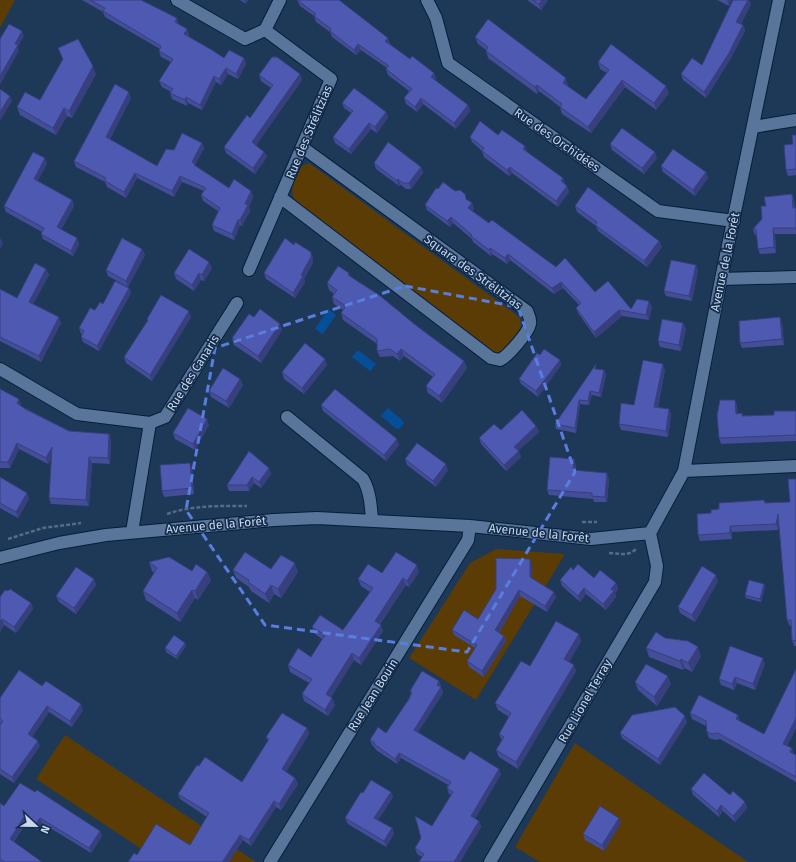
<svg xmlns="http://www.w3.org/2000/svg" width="796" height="862" font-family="'Fira Sans',sans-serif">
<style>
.green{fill:#5b3c04}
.water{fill:#054f99}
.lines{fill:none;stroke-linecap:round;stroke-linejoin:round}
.minor-casing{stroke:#051e3c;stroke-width:14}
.path{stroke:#556b88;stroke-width:2.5;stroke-dasharray:4 2;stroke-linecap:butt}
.minor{stroke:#597599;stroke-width:12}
.wall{fill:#434d98}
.shaded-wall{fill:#373f7c}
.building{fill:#4e5ab1;stroke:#373f7c}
.marked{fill:none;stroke:#597edf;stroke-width:3;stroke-dasharray:8 5;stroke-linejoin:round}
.labels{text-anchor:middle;stroke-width:3.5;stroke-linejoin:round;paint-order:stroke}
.street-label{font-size:12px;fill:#c8d8ec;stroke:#142d4d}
</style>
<rect width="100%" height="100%" fill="#1e3858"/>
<path class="green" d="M0,0H15L0,28Z
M309,163L515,314L520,318L521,327L506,348L497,353L493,351L295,200C288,188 296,178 300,167Z
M496,549L565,554L476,700L409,658L470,563Z
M65,735L256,862H161L36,779Z
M575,743L748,862H540L515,847Z"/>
<path class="water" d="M328,309L336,315L323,334L315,329Z
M358,350L376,364L370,371L352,357Z
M388,408L402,420L404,423L399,429L395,428L381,416Z"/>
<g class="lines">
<g class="minor-casing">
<path id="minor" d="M177,0L245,39L265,30
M427,0L436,18L448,63L658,211L734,221
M753,127L796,120
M280,197L491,358L500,360C508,356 528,333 530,324C531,319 529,316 527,311L302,147
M249,270L331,79L265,30L280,0
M721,279L796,277
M0,369L77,414L150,423
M287,417L363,479C370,491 371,506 372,520
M684,471L796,466
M132,532L150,423L165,417L237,303
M650,533L684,471L721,279L779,0
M0,558L59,543L106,535L274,520L317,518L470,526L591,539L650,533
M270,862L468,540L470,526
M490,862L655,582L657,566L650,533"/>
</g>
<path class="path" d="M167,514C193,505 221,506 247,506
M582,522H597
M8,539L43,528L81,523
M609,553C619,553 628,557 636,549"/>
<use href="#minor" class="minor"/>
</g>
<path class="wall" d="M82,0H141L179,24V25L187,29L189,35L188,37L224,58H244L246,64L238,79L228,74L221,85L216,82L202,110L188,103L187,106L172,99L170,93L171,92L162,87L159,81L171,62L161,57L159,51L160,49L105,17L103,12Z
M240,0H248L246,4Z
M297,0L390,43V44L410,59L434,73L436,79L435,80L468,105L470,111L456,129L423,104L417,112L406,104L404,98L409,91L388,75L386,69L387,68L361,50L356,55L332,37L330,32L316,22L314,16L300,6Z
M527,0H548L541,10Z
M717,0H731L729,6Z
M751,4L741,24L743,25L745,31L731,58L706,98L683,80L681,74L702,65Z
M475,37L568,85L567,86L586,99L607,73L600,69L598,62L669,93L656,110L625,87L591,133L562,114L560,107L539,91L537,94L488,58L486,51V50L478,44Z
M58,48L96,74L72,118L67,116L56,135L20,115L17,107L40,100L63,60Z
M300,74L302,80L256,145L264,152L267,157L255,174L226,153L224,147L250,118L271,88L261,81L259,75Z
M131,98L110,139L157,166L174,150L202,143L204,148L195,165L196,166L229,188L251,191L253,197L249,207L250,211L242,226L240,225L234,240L214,231L212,225L218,211L203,201L201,195L204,191L182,182L174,197L137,178L126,198L107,187L105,182L76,167L74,161Z
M342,103L386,112L388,117L377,133L371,129L351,154L335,143L333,137L351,113L344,108Z
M498,135L527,152L563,178L565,184L567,186L569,192L558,207L512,173L509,176L484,157L482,151L472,142L470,137Z
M796,135V175L788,176L786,170L793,144Z
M610,144L657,158L644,174L612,150Z
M374,163L421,167L423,173L411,189H406L401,185L399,186L376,169Z
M47,164L37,181L72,200L74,206L61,230L77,238L79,244L73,256L43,239L41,234L42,232L6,212L4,206Z
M661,166L706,172L708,178L695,196L663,172Z
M792,194L794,200L795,208H796V234H775L776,253L760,254L758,249L757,235H755L753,229L762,219L766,206Z
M468,200L472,203L474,209L472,211L489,223L595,292L631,309L652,306L649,320L622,316L596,338L578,313L576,308L579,305L563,288L554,294L510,260L507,264L492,254L491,256L473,242L472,239L453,223L450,227L427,210L425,205Z
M575,206L659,241L662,247L647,267L598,231L596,226L577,212Z
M294,245L313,258V263L304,279L305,282L295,298L266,279L264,273Z
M142,249L145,255L128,287L108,276L106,270Z
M209,262L212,268L204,281L201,280L194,291L176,279L174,273Z
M46,269L49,275L33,304L61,323L41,362L0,341V289L17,298Z
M698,270L692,301L666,296L664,291Z
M349,273L350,277L418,327L464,361L467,368L442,403L428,393L426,386L433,377L404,356L400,361L393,356L380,357L377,351V344L343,320L341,313L343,310L334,304L332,297L334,294L329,290L327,283Z
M129,288L131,293L99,351L83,342L81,337L82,334H81L79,328L95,310L103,304Z
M191,317L152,381L126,363L124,357L148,322L147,319Z
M254,317L280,324L282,330L261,363L234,345L232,338Z
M683,323L686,329L681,351L660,347L658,341Z
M782,323L784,345L742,348L740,343Z
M540,355L560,360L561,365L538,397L521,384L519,379Z
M325,359L327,365L304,394L284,379L282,372Z
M597,369L604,370L606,375L601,397L592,395L589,405L580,404L576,433L556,429L555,424Z
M665,370L658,407L669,409L671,415L668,437L621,430L619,424Z
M240,379L243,385L229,408L211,397L209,391Z
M0,389L21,405V406L69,431L109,434L111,440L110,464L92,463L89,506L51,504L49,498L52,458L48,464L19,449L10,468H0Z
M321,405L399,445L386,461L323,411Z
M737,405V413H742L743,416L774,415L796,411V441L721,444L719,438Z
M209,425L195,450L175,439L173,433Z
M536,426L539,432L518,451L521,457L506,471L481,444L479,438L501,430Z
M249,451L271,474L261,488L254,483L249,491H229L227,485Z
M405,459L448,470L436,487L407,465Z
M190,463L192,468L194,494L164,497L162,491Z
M576,465V470L609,479L607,502H594L593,499L549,495L547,490Z
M0,477L27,493L29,499L18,518L0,508Z
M796,479V646H794L792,640L791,626H790L787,620L779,525L778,530L732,532V539L700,541L698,535L711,513L719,509L764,500L766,503L790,502Z
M149,562L192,571L207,572L211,580L198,600L195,598L180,622L146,600L143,591L154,573L152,571Z
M532,564V578L556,597L547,612L520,596L499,633L504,636L506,641L484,677L469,667L467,661L475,648L454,635L452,630L478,619Z
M271,569L298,572L281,598L274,594L269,603L251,591L249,587L236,578L233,570Z
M573,570L594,578L616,583L618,589L615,593L616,597L606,610L586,594L580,602L562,586L560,580Z
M419,572L409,587L406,585L380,624L381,625L383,631L361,665L354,660L331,697L332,698L335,705L328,716L304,701L302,694L309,683L290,672L288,665L311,657L322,639L315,634L312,627L343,630L370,592L361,586L358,579Z
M94,579L96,585L76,614L59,602L56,596Z
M718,581L695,622L680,613L678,607Z
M764,584L765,587L761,602L746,598L745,595Z
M8,591L31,603L33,609L16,633L4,625L0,632V597Z
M665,638L701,656L692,672L685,668L683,670L649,657L646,648Z
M581,641L569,662L576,671L518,769L499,757L496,750L502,741L499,734L509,717L498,710L495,703L530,666Z
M185,643L186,646L177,659L166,652L165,648Z
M765,664L755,690L737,683L734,690L721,685L719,679Z
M796,669V728L787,746L794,754L796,755V782L720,739L715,740L709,738L707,732L706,726L692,719L690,713L740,721L764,734Z
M439,681L443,693L418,732L464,760L501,774L475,819L479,821L481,827L460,862H419L422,857L417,854L415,848L432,826L451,795L449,794L447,788L448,785L401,758L397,764L376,750L374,747L372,745L370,740L386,733L409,699L411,695L410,691Z
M635,682L671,684L657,706L638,690Z
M42,686L83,710L72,727L49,712L32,737L40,746L14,783L0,774V725L1,723H0V698Z
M687,722L660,765L622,738L620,733Z
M307,728L309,734L286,772L295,778L298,784L281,810L276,807L251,846L243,840L229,862H128L137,855L190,845L207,817L180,799L178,794L199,766L242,782L268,741L266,737Z
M691,789L730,795L745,802L747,808L735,822L723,811L719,817L693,795Z
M35,792L100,831L102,836L91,853L42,823L37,830L26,823L14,842L42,862H0V803L4,806Z
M391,792L393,797L378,820L392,828L394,834L386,847L348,824L345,818L363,793Z
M621,823L604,851L585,840L583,834Z"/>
<path class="shaded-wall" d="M244,0H248L246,4Z
M542,0H548L541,10L539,4Z
M727,0H731L729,6Z
M748,0H749L751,4L739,28L736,22Z
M177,18L179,24L177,28L175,22Z
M743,25L745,31L731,58L706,98L704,92Z
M187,29L189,35L186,40L184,34Z
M22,31L24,36L18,47L19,51L0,85V76L15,44Z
M388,38L390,43L388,47L385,41Z
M358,44L361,50L356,55L354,50Z
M244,58L246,64L238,79L236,74Z
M93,66L96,74L72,118L69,111Z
M226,68L228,74L221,85L219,79Z
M434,73L436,79L433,83L431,77Z
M300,74L302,80L254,148L252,142Z
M214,76L216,82L202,110L200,105Z
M566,78L568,85L565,90L563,83Z
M622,80L625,87L591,133L588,127Z
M537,85L539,91L537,94L535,87Z
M666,86L669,93L656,110L654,103Z
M129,92L131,98L108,143L106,137Z
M10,96L12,101L0,121V112Z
M186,97L188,103L187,106L185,100Z
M421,98L423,104L417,112L415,107Z
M468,105L470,111L456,129L454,123Z
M64,108L67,116L56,135L53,128Z
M386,112L388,117L377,133L375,127Z
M369,123L371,129L351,154L349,149Z
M202,143L204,148L195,165L197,169L192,162Z
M525,146L527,152L523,149Z
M264,152L267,157L255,174L253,168Z
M655,152L657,158L644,174L642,168Z
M45,158L47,164L36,184L34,179Z
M421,167L423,173L411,189L409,183Z
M510,167L512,173L509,176L507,170Z
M706,172L708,178L695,196L693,190Z
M135,173L137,178L126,198L124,192Z
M180,176L182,182L174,197L172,191Z
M563,178L565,184L563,187L561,181Z
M398,179L401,185L399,186L397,181Z
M567,186L569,192L558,207L556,201Z
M251,191L253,197L249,207L250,211L242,226L240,220L245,204Z
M792,194L794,200L795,214L793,208Z
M72,200L74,206L59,233L57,227Z
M472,203L474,209L470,214L468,208Z
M451,217L453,223L450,227L447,221Z
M238,220L240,225L234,240L232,234Z
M773,228L775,234L776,253L774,247Z
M1,238L3,244L0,249V240Z
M77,238L79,244L73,256L71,251Z
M659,241L662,247L647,267L644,261Z
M490,248L492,254L491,256L489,250Z
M142,249L145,255L128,287L126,281Z
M311,252L313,258V263L304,279L305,282L295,298L293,293Z
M508,254L510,260L507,264L505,258Z
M209,262L212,268L204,281L202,275Z
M696,265L698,270L692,301L689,296Z
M46,269L49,275L31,307L29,302Z
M199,273L201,280L194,291L192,285Z
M561,282L563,288L554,294L552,288Z
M129,288L131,293L99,351L97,346Z
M649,301L652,306L649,320L646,315Z
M619,310L622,316L596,338L594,332Z
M189,311L191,317L152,381L150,375Z
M59,317L61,323L41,362L39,356Z
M780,317L782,323L784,345L782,339Z
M683,323L686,329L681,351L679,345Z
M280,324L282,330L261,363L258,356Z
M401,349L404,356L400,361L397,354Z
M325,359L327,365L304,394L302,388Z
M560,360L561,365L538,397L536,391Z
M464,361L467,368L442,403L439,396Z
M663,364L665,370L656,413L654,407Z
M604,370L606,375L601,397L599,393Z
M240,379L243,385L229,408L226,401Z
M590,391L592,395L589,405L588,401Z
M19,399L21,405L19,409L17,403Z
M579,400L580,404L576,433L575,428Z
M735,400L737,405L738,419L736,414Z
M669,409L671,415L668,437L666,431Z
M207,419L209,425L195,450L193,444Z
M536,426L539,432L517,452L514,447Z
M109,434L111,440L110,464L108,458Z
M397,439L399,445L386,461L384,455Z
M17,443L19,449L10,468L8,462Z
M52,447L55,453L48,464L46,458Z
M519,451L521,457L506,471L504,465Z
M89,457L92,463L89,506L86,500Z
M574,459L576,465L575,476L573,470Z
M190,463L192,468L194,494L192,488Z
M446,464L448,470L436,487L433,481Z
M269,468L271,474L261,488L259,482Z
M607,473L609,479L607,502L605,497Z
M252,477L254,483L249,491L247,485Z
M27,493L29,499L18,518L16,512Z
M778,514L781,520L778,530L776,524Z
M730,526L732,532V539L730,533Z
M530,559L532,564V583L530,577Z
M295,563L298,572L281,598L278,589Z
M417,565L419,572L409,587L407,581Z
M207,572L211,580L198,600L195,591Z
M716,575L718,581L695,622L692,615Z
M403,578L406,585L377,627L375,621Z
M94,579L96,585L76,614L74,608Z
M616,583L618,589L615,593L616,597L606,610L603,604L611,589Z
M764,584L765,587L761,602L760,599Z
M271,585L274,594L269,603L265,594Z
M584,588L586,594L580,602L578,596Z
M192,590L195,598L180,622L177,613Z
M519,590L520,596L497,636L495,630Z
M554,592L556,597L547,612L545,606Z
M31,603L33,609L16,633L14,627Z
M2,619L4,625L0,632V622Z
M381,625L383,631L361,665L359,658Z
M579,634L581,641L567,666L564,659Z
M504,636L506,641L484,677L482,671Z
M185,643L186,646L177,659L176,656Z
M698,647L701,656L692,672L688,663Z
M352,653L354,660L329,701L326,694Z
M763,658L765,664L755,690L753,684Z
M681,659L685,668L683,670L680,661Z
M574,665L576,671L518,769L516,762Z
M668,676L671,684L657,706L654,697Z
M735,677L737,683L734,690L732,684Z
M439,681L443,693L416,736L414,730Z
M332,698L335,705L328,716L325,710Z
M81,704L83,710L72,727L70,721Z
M47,706L49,712L30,740L28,734Z
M738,715L740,721L736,719Z
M685,716L687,722L660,765L658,759Z
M796,718V728L785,750L783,744Z
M307,728L309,734L284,775L282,769Z
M38,741L40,746L14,783L12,777Z
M792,748L794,754L790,752Z
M399,753L401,758L397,764L395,759Z
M499,769L501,774L473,822L471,816Z
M295,778L298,784L281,810L279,804Z
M391,792L393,797L376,824L374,818Z
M274,801L276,807L251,846L249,840Z
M745,802L747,808L735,822L733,816Z
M721,805L723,811L719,817L717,811Z
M24,817L26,823L12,844L10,839Z
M40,818L42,823L37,830L35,825Z
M619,818L621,823L604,851L602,845Z
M479,821L481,827L460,862H454Z
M392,828L394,834L386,847L384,841Z
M100,831L102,836L91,853L89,848Z
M240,835L243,840L229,862H223Z"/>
<path class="building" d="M90,0H141L177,18L175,22L187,29L184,34L212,50L224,58L229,50L244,58L236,74L226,68L219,79L214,76L200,105L186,97L185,100L170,93L173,89L159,81L173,59L159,51L161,46L103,11L105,8Z
M297,0H339L388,38L385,41L410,59L412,56L434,73L431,77L468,105L454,123L421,98L415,107L404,98L412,89L386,69L389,66L358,44L354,50L330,31L331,29L314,16L316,14Z
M533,0H542L539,4Z
M733,0H748L736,22L743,25L729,53L704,92L681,74L692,58L702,65Z
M488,19L566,78L563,83L586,99L609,70L598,62L611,44L666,86L654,103L622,80L588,127L560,107L562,104L537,85L535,87L486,51L488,47L475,37Z
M9,24L22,31L15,44L18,45L0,76V39Z
M78,39L93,66L69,111L64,108L53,128L17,107L25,92L40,100L63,59L58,48Z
M272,57H277L300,74L252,142L264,152L253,168L224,147L247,115L250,118L273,85L259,75Z
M115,84L129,92L106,137L157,166L166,149L174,150L182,133L202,143L192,162L195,164L194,165L229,188L234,179L251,191L245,204L248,205L240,220H238L232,234L212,225L220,208L201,195L206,188L180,176L172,191L135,173L124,192L105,181L106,178L74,161Z
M354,88L386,112L375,127L369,123L349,149L333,137L353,111L342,103Z
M0,89L10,96L0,112Z
M480,121L498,135L502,130L525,146L523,149L563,178L561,181L567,186L556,201L510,167L507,170L482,151L484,148L470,137Z
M622,128L655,152L642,168L610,144Z
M792,135H796V169L786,170L784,145L793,144Z
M388,142L421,167L409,183H403L398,179L397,181L374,163Z
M673,149L706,172L693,190L661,166Z
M33,152L45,158L34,179L72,200L57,227L77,238L71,251L41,234L44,228L4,206Z
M443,182L455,191L460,190L465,194L466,199L472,203L468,208L489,223L492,220L556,267L565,258L595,292L608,281L631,309L637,299L649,301L646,315L619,310L594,332L576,308L581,303L561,282L552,288L508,254L505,258L490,248L489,250L471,236L472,235L451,217L447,221L425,205L436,188L438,189Z
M588,187L659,241L644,261L595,225L597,222L575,206Z
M792,194L793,208H796V228H773L774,247L758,249L756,229H753L762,219L761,206H766L764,197Z
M122,238L142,249L126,281L106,270Z
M285,238L294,245L295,242L311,252V257L301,275L303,276L293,293L264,273Z
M189,249L209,262L202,275L199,273L192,285L174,273Z
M671,260L696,265L689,296L664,291Z
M35,263L46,269L29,302L59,317L39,356L0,337V289L17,298Z
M338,266L349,273L348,275L379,295L418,327L464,361L439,396L426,386L435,374L401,349L397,354L390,349L377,351V339L341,313L346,306L332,297L337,290L327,283Z
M115,281L129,288L97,346L81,337L84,331L79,328L90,308L95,310L100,302L103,304Z
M161,295L189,311L150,375L124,357L148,320L147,319Z
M260,309L280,324L258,356L232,338L249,314L254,317Z
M780,317L782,339L740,343L739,321Z
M662,319L683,323L679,345L658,341Z
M305,343L325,359L302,388L282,372Z
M544,349L560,360L536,391L519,379L537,353L540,355Z
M643,360L663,364L654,407L669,409L666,431L619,424L621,403L634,405Z
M596,364L595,369L604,370L599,393L590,391L588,401L579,400L575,428L555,424Z
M223,368L240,379L226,401L209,391Z
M0,389L19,399L17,403L25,409L69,431L109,434L108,458L89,457L86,500L49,498L52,447L46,458L17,443L8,462H0Z
M335,389L397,439L384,455L321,405Z
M720,400H735L736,414L742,413V416L774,415V411H796V435L719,438L717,415Z
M188,408L207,419L193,444L173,433Z
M522,410L536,426L514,447L519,451L504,465L479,438L494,424L501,430Z
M417,443L446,464L433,481L405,459Z
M249,451L269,468L259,482L252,477L247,485H227Z
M550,457L574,459L573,470L607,473L605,497L592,496V493L547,490Z
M190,463L192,488L162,491L160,465Z
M0,477L27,493L16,512L0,503Z
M788,479H796V641L792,640L791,620H787L778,514L776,524L730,526V533L698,535L697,514L711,513V510L719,509V503L764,500L765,503L790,502Z
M245,552L271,569L281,555L295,563L278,589L271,585L265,594L248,582L249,580L233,570Z
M396,552L417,565L407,581L403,578L375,621L381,625L359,658L352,653L326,694L332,698L325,710L302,694L312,679L288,665L298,648L311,657L325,635L312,627L320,615L343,630L373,588L358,579L368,564L382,573Z
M169,557L192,571L196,564L207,572L195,591L192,590L177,613L143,591L157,568L149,562Z
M496,558L530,559V577L554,592L545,606L519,590L495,630L504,636L482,671L467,661L477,645L452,630L464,610L478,619L496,589Z
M578,564L594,578L600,570L616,583L611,589L614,591L603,604L584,588L578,596L560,580L571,567L573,570Z
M702,566L716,575L692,615L678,607Z
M76,567L94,579L74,608L56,596Z
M749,580L764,584L760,599L745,595Z
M10,589L31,603L14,627L2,619L0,622V597L5,590L8,591Z
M556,621L579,634L564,659L574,665L516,762L496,750L504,737L499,734L511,713L495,703L521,661L530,666Z
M656,632L665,638L688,641L698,647L688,663L681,659L680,661L646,648Z
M174,635L185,643L176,656L165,648Z
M730,646L763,658L753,684L735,677L732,684L719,679Z
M646,664L668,676L654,697L635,682Z
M796,669V718L783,744L792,748L790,752L796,755V777L718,733L712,734L707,732L706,721L690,713L699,695L738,715L736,719L764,734Z
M19,670L42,686L46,681L81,704L70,721L47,706L28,734L38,741L12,777L0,769V725L3,721L0,718V698Z
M422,671L439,681L437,685L441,687L414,730L464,760L470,751L499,769L471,816L479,821L454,862H419L424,854L415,848L421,838L415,816L432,826L453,792L447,788L451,782L399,753L395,759L374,744L375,743L370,740L378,727L386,733L409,699L412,692L410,691Z
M675,707L685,716L658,759L620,733L632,715Z
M282,713L307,728L282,769L295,778L279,804L274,801L249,840L240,835L223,861L224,862H128L134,853L137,855L156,824L190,845L209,813L178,794L197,765L199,766L205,757L242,782L269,739L266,737Z
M704,773L730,795L733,791L745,802L733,816L721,805L717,811L691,789Z
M371,780L391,792L374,818L392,828L384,841L345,818L361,792L363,793Z
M20,783L35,792L37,790L100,831L89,848L40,818L35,825L24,817L10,839L42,862H4L0,859V803L4,806Z
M600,806L619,818L602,845L583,834Z"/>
<path class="marked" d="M405,286L518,307L575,472L467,652L265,625L186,510L215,348Z"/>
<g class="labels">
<g class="street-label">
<text transform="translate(309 132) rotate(-67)" y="4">Rue des Strélitzias</text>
<text transform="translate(557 140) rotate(35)" y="4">Rue des Orchidées</text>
<text transform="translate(725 262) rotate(-78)" y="4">Avenue de la Forêt</text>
<text transform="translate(473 272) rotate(36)" y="4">Square des Strélitzias</text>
<text transform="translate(193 373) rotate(-58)" y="4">Rue des Canaris</text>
<text transform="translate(216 525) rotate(-5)" y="4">Avenue de la Forêt</text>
<text transform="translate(539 533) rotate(6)" y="4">Avenue de la Forêt</text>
<text transform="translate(373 695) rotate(-58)" y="4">Rue Jean Bouin</text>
<text transform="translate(585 701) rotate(-60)" y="4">Rue Lionel Terray</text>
</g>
</g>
<g transform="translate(36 826) rotate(112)" stroke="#142d4d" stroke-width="3" paint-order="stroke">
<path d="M0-3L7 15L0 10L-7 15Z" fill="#c8d8ec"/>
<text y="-6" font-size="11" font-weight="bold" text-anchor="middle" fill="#c8d8ec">N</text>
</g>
</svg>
